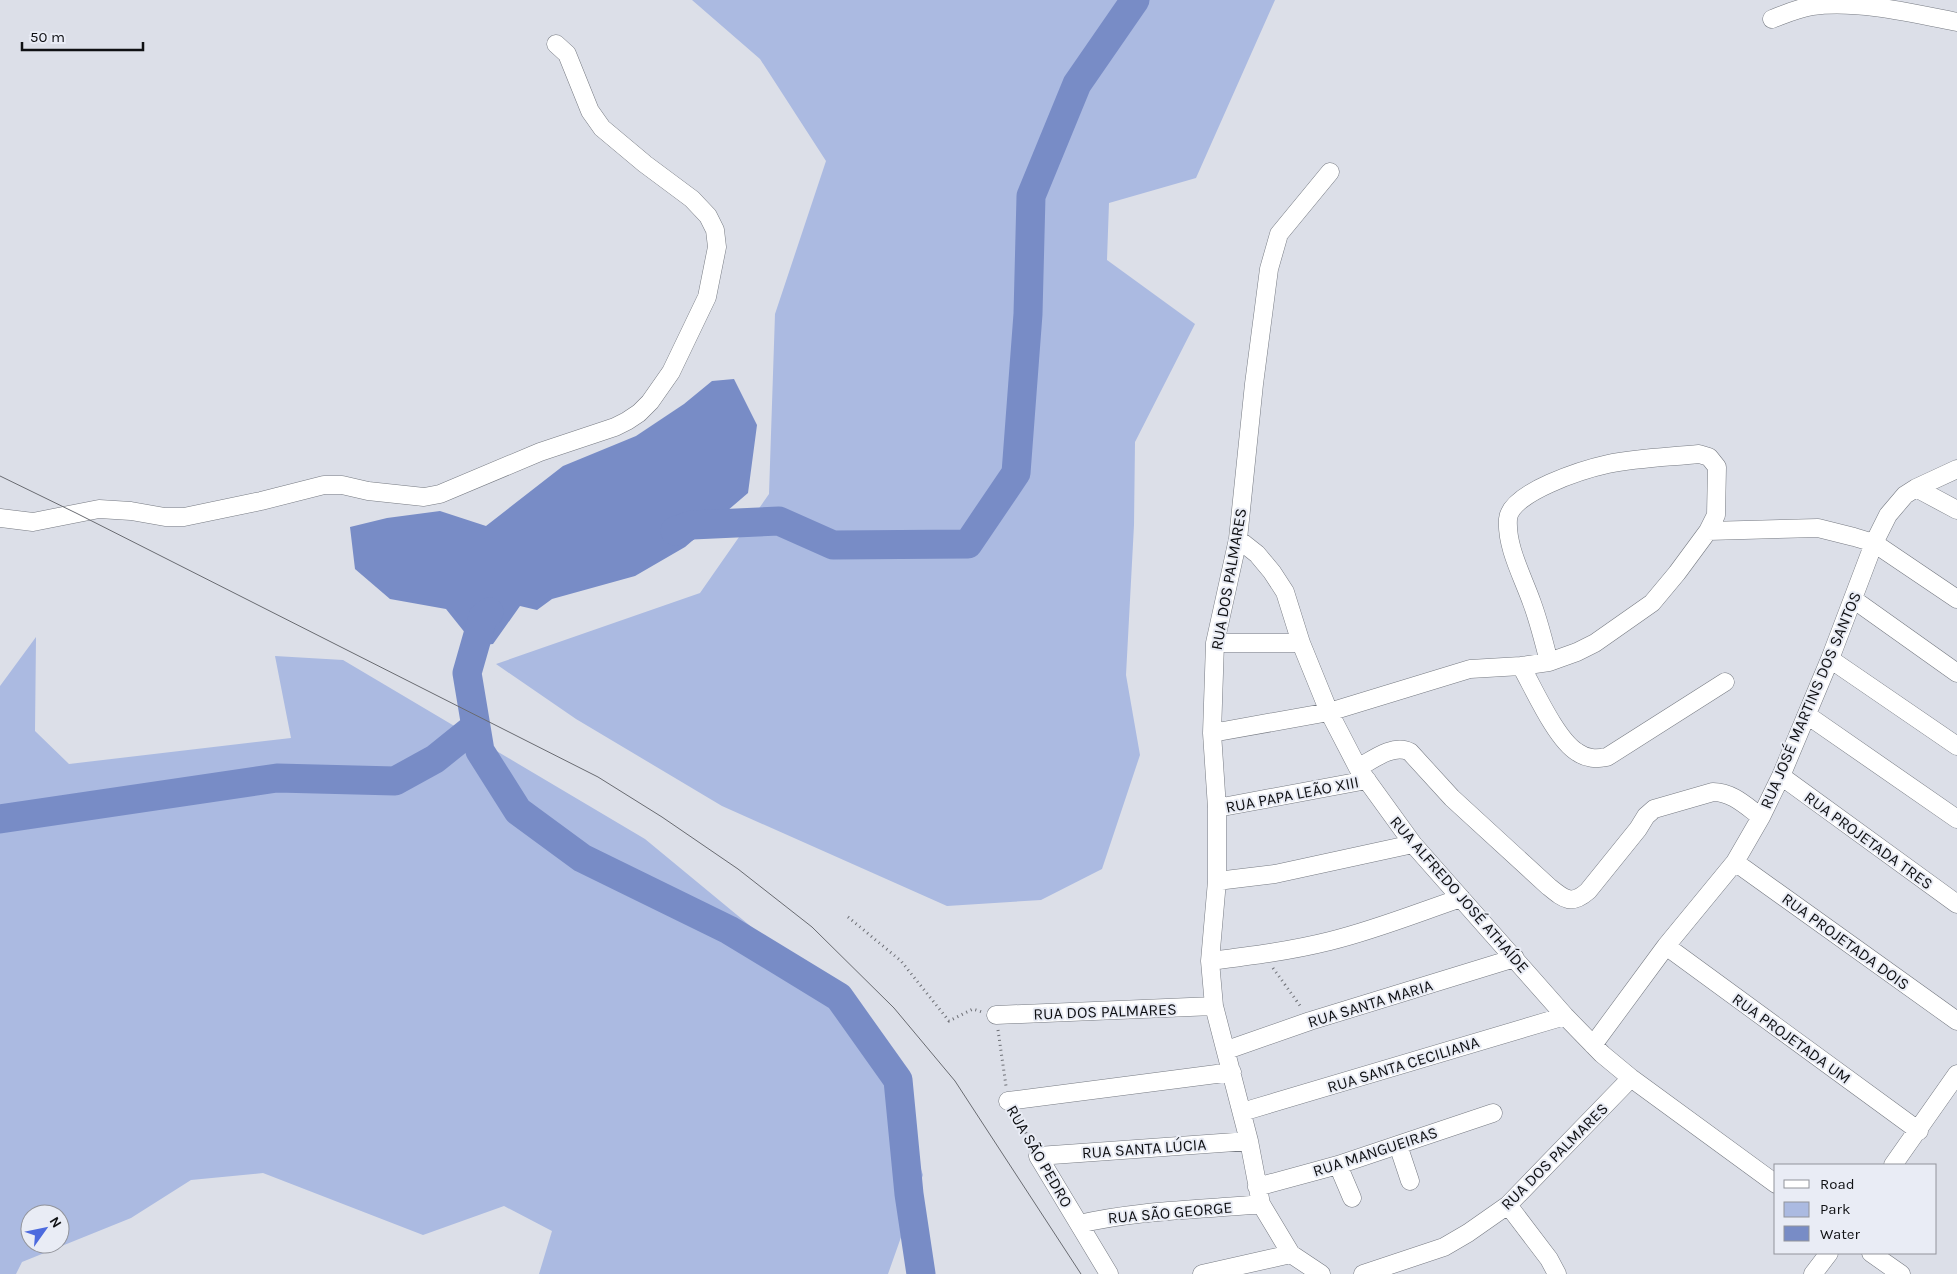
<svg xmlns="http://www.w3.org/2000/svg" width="1957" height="1274" font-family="Karla,sans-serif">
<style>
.green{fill:#abbae1;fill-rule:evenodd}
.water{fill:#788cc6}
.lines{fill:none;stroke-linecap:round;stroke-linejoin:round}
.river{stroke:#788cc6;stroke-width:29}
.minor-casing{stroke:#767a82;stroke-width:19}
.path{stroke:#6d6f75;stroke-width:3;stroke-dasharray:1 4;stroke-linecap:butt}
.minor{stroke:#fff;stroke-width:18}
.tram{stroke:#696b71;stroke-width:1}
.labels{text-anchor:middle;stroke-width:4;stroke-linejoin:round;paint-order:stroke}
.street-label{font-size:16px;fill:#0f1013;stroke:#e9ecf5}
</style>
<rect width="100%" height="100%" fill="#dcdfe8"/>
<path class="green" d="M692,0H1275L1196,178L1109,203L1107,260L1195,324L1135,442L1134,525L1126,675L1140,755L1102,869L1041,900L947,906L722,806L576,719L496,664L700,593L769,494L775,314L826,161L760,59Z
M36,637L35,731L69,764L291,738L275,656L343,660L645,839L874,1028L923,1175L888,1274H539L552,1231L504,1206L423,1235L263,1173L191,1180L131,1218L22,1262L16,1274H0V686ZM30,1214H60V1244H30Z"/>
<path class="water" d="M734,379L757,425L748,493L685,547L635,576L552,599L537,610L520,606L493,644L464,647L466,634L446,609L390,599L355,569L350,527L387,518L440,511L486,526L563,466L636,436L684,404L712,381Z"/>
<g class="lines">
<path class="river" d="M675,531L692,525L779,521L833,545L968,544L1016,473L1028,314L1031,196L1077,84L1135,0
M489,612L483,617L467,673L480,751L518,811L582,858L729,930L839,997L898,1080L909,1194L921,1274
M0,819L277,778L395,781L435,759L476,726"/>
<g class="minor-casing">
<path id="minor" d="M1772,19C1785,14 1798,8 1812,6C1858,0 1912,13 1957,22
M1916,488L1957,510
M0,518L33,522L99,509L131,511L165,517H184L261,501L324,485H342L368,491L424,497L440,494L540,452L615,427L627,421L639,413L650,402L671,372L707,297L717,247L715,230L708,216L692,199L645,164L602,128L590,111L567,54L556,44
M1708,531L1818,528L1854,537L1874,543L1957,599
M1238,539L1257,554L1272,572L1285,592L1301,643L1329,712L1358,768L1413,844L1565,1016L1602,1054L1631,1078L1776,1184
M1853,599L1957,673
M1215,643H1301
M1830,659L1957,746
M1521,666C1534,689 1556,739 1577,752C1587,759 1596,759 1607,757L1725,682
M1807,715L1957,819
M1212,733L1329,712L1470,669L1521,666L1549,662L1577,652L1595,643L1652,603L1677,573L1708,531L1716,515L1717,467L1709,457L1699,454C1669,457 1637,458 1608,464C1585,469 1510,492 1508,519C1506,547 1523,577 1532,603C1539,622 1544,642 1549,662
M1358,768C1372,760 1394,743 1410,752L1452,798L1548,886C1564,899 1571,906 1588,891L1638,829L1646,816L1654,809L1713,792C1732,792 1746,806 1761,817
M1781,776L1957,904
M1217,808L1367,780
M1735,862L1957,1021
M1217,881L1275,874L1413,844
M1666,946L1919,1131
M1210,961C1250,956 1290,951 1330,941C1375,930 1417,913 1461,898
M996,1015L1214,1006
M1593,1045L1666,946L1735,862L1761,817L1781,776L1830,659L1874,543L1888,515L1905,495L1916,488L1957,469
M1227,1050L1310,1021L1515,958
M1008,1101L1232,1072
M1242,1112L1565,1016
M1398,1145L1410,1181
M1338,1165L1352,1198
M1893,1165L1957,1074
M1257,1187L1338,1165L1493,1113
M1508,1205L1549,1259L1557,1274
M1079,1224C1138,1210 1200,1210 1261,1204
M1871,1253L1901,1274
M1109,1274L1038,1156L1249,1141
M1202,1274L1291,1254
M1321,1274L1291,1254L1261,1204L1249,1141L1214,1006L1210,961L1217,881V808L1212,733L1215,643L1238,539L1254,384L1269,269L1279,234L1330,172
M1363,1274L1444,1247L1468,1233L1508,1205L1631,1078
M1813,1274L1829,1253"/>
</g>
<path class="path" d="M848,917L901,961L949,1021L973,1009L982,1012
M1273,968L1301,1007
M998,1030L1006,1086
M1016,1115L1031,1142"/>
<use href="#minor" class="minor"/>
<path class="tram" d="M0,476L76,513L598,777L662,817L738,869L812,927L894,1008L955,1081L1081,1274"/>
</g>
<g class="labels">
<g class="street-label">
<text transform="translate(1228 579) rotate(-80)" y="6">RUA DOS PALMARES</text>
<text transform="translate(1810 700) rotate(-67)" y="6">RUA JOSÉ MARTINS DOS SANTOS</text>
<text transform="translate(1292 794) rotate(-11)" y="6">RUA PAPA LEÃO XIII</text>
<text transform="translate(1869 840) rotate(36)" y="6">RUA PROJETADA TRES</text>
<text transform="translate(1460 894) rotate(49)" y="6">RUA ALFREDO JOSÉ ATHAÍDE</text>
<text transform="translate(1846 941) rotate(36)" y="6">RUA PROJETADA DOIS</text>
<text transform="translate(1370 1003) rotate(-17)" y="6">RUA SANTA MARIA</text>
<text transform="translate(1105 1011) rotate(-2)" y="6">RUA DOS PALMARES</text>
<text transform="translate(1792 1038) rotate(36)" y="6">RUA PROJETADA UM</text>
<text transform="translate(1403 1064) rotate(-17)" y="6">RUA SANTA CECILIANA</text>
<text transform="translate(1144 1148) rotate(-4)" y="6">RUA SANTA LÚCIA</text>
<text transform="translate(1375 1151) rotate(-18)" y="6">RUA MANGUEIRAS</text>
<text transform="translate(1040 1156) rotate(60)" y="6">RUA SÃO PEDRO</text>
<text transform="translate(1554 1156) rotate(-45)" y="6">RUA DOS PALMARES</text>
<text transform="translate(1170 1212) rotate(-5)" y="6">RUA SÃO GEORGE</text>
</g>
</g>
<rect x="1774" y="1164" width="162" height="90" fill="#e9ecf5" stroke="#92949b"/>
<rect x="1784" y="1180" width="25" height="8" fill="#ffffff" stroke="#92949b"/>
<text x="1820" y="1189" font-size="15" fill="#0f1013">Road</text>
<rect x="1784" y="1202" width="25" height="15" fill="#abbae1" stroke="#92949b"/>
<text x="1820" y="1214" font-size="15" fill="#0f1013">Park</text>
<rect x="1784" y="1226" width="25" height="15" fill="#788cc6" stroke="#92949b"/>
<text x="1820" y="1239" font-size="15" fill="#0f1013">Water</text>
<g transform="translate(45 1229) rotate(57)"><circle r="24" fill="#e9ecf5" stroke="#92949b"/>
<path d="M0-4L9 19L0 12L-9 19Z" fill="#4c6ade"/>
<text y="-8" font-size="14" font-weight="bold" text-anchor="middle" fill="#0f1013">N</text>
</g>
<path d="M22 42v8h121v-8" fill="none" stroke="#0f1013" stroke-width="2.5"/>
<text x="30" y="42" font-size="15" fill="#0f1013" stroke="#e9ecf5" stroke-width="4" paint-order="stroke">50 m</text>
</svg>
